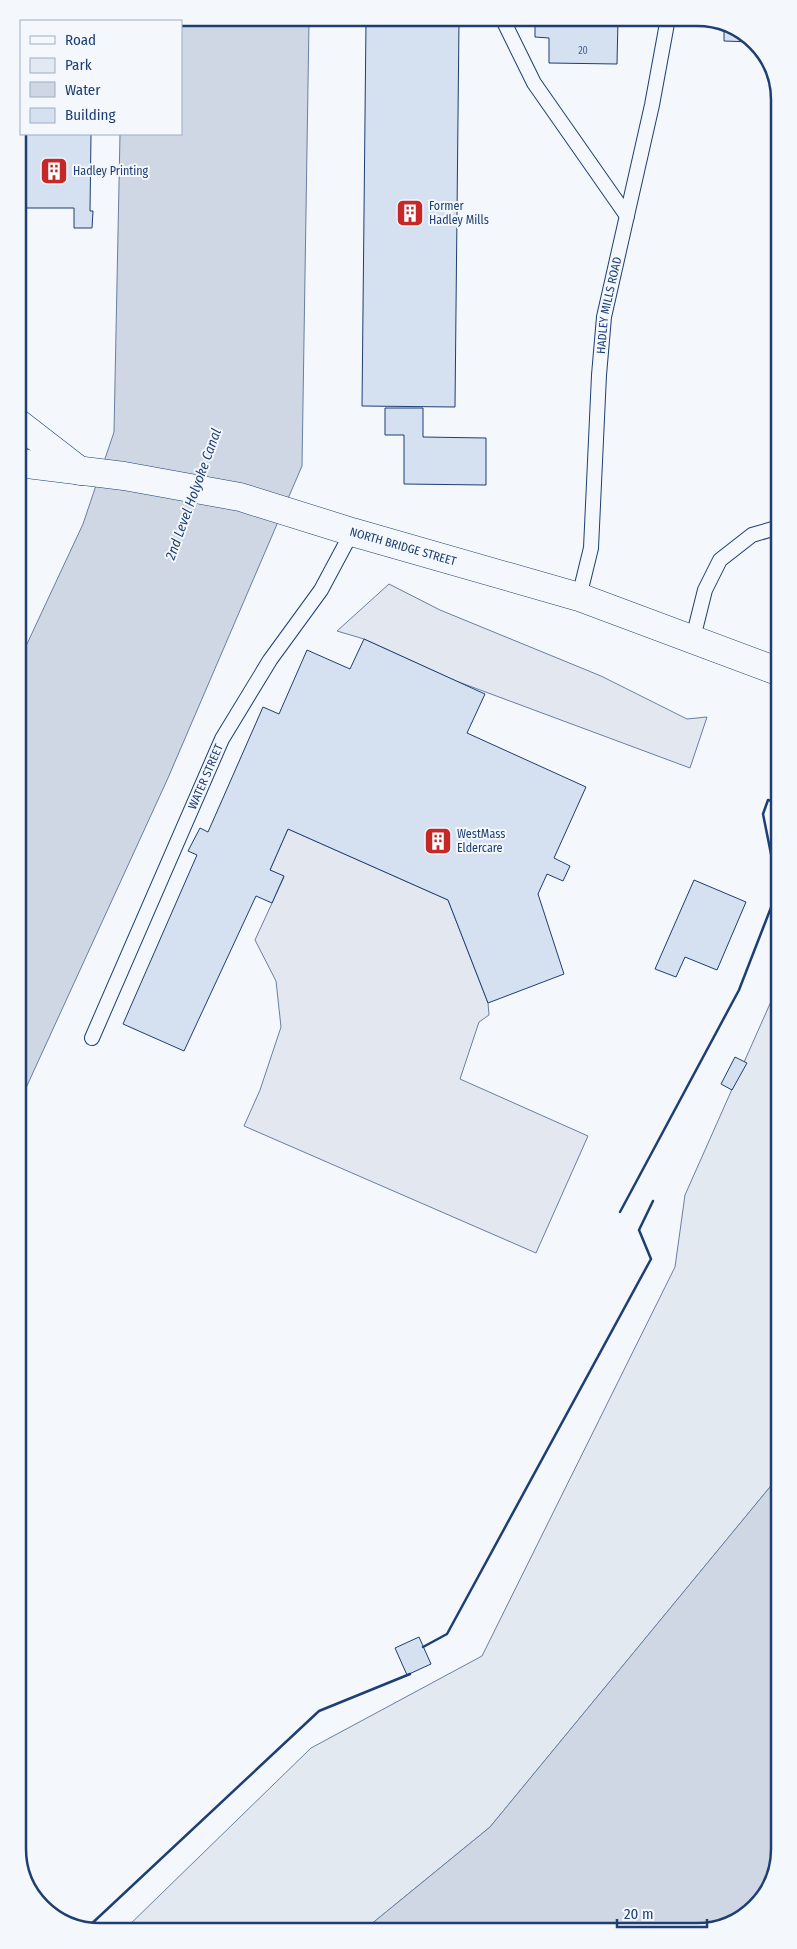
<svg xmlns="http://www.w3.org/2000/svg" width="797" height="1949" font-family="'Fira Sans Condensed',sans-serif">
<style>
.green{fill:#e3e9f0;stroke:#687fa3}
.parking{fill:#e3e8f0;stroke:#687fa3}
.water{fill:#cfd7e4;stroke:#687fa3}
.building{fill:#d5e0f0;stroke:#1d3f73}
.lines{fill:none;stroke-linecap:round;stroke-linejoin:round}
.service-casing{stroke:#1d3f73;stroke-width:16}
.secondary-casing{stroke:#1d3f73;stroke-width:29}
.service{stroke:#f4f7fb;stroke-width:14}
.secondary{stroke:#f4f7fb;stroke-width:28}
.wall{stroke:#1d3f73;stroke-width:2.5}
.labels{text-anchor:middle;stroke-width:4;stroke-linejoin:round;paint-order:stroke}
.number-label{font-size:10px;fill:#4b6792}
.poi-label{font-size:12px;fill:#1d3f73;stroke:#f4f7fb;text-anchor:start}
.street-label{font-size:12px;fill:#1d3f73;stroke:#f4f7fb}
.water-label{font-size:14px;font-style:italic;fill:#1d3f73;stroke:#f4f7fb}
.rim{fill:none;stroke:#1d3f73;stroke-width:2.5}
</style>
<rect width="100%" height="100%" fill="#f4f7fb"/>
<path class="green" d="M777,988L779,1476L490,1827L364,1930L123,1931L311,1748L482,1656L675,1267L685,1195Z"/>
<path class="parking" d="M389,584L440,610L601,676L687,719L707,717L690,768L456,681L364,639L337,631Z
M288,829L448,900L488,1003L489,1015L479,1022L460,1079L588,1136L536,1253L244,1126L260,1090L281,1027L276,981L255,940L284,877L270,870Z"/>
<path class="water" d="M309,21L302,466L168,778L20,1101L19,661L83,524L114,432L120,134H181V23Z
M779,1476V1849L762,1899L723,1927L364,1930L490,1827Z"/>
<path class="building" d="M535,19H618L617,64L549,63V38L535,37Z
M459,20L455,407L362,406L366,21Z
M724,26L747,35L752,42L724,41Z
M21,88V134H91L90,211H93L92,228H74V208H18V96Z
M385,408H423V437L486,438V485L404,484V435H385Z
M364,639L485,694L467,733L586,787L554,858L570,866L563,881L547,874L538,894L564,974L488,1003L448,900L288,829L270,870L284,876L272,903L256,896L184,1051L123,1024L197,855L188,851L200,828L208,832L263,707L279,714L307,650L350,669Z
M694,880L746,902L717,970L685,957L676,977L655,969Z
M735,1057L747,1063L732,1090L721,1084Z
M419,1637L431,1664L407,1675L395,1648Z"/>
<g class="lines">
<g class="service-casing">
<g id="service">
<path d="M503,20L534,83L627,216"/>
<path id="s1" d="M579,597L591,548L599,375L604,317L652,105L668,18"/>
<path d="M693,638L705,590L720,560L752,535L776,528"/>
<path id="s2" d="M92,1038L222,739L270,660L321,590L352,532"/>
</g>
</g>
<g class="secondary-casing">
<g id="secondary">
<path d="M18,423L80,471"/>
<path id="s3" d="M19,463L124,476L240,497L352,532L579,597L777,671"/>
</g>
</g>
<use href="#service" class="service"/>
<use href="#secondary" class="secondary"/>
<path class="wall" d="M776,376L774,386L776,395
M777,802L768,800L763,814L777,884
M620,1212L739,990L777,892
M423,1647L447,1634L651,1259L639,1230L653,1201
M87,1928L319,1711L410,1674"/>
</g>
<defs>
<g id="building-square" transform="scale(1.4375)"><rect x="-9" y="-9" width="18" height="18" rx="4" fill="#c62828" stroke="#f4f7fb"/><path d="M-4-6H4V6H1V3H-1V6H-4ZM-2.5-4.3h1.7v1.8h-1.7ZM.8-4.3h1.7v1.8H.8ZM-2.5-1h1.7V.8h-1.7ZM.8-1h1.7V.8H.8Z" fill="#fff"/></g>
</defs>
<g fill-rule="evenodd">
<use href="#building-square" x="54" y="171"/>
<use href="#building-square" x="410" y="213"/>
<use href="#building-square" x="438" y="841"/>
</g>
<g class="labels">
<g class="number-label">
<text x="583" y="54">20</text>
</g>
<g class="poi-label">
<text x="73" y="175">Hadley Printing</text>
<text x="429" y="210">Former<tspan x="429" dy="14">Hadley Mills</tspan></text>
<text x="457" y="838">WestMass<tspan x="457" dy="14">Eldercare</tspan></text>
</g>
<g class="street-label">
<text dy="4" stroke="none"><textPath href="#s1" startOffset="294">HADLEY MILLS ROAD</textPath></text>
<text dy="4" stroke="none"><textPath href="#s3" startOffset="394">NORTH BRIDGE STREET</textPath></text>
<text dy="4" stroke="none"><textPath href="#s2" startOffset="285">WATER STREET</textPath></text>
</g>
<g class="water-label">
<text transform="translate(193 494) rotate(-70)" y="5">2nd Level Holyoke Canal</text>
</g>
</g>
<path d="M0 0H797V1949H0ZM100 26H697A74 74 0 0 1 771 100V1849A74 74 0 0 1 697 1923H100A74 74 0 0 1 26 1849V100A74 74 0 0 1 100 26Z" fill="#f4f7fb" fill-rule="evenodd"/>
<path class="rim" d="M100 26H697A74 74 0 0 1 771 100V1849A74 74 0 0 1 697 1923H100A74 74 0 0 1 26 1849V100A74 74 0 0 1 100 26Z"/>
<rect x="20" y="20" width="162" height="115" fill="#f4f7fb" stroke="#9eadc5"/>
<rect x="30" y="36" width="25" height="8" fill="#f4f7fb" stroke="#9eadc5"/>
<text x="65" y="45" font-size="15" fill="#1d3f73">Road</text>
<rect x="30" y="58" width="25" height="15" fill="#e3e9f0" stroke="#9eadc5"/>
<text x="65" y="70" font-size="15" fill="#1d3f73">Park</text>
<rect x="30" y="82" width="25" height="15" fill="#cfd7e4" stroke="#9eadc5"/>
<text x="65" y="95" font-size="15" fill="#1d3f73">Water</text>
<rect x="30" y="108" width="25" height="15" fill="#d5e0f0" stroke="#9eadc5"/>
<text x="65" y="120" font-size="15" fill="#1d3f73">Building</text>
<path d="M617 1919v8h90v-8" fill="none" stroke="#1d3f73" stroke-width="2.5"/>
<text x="624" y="1919" font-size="15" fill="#1d3f73" stroke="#f4f7fb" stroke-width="4" paint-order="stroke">20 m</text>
</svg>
